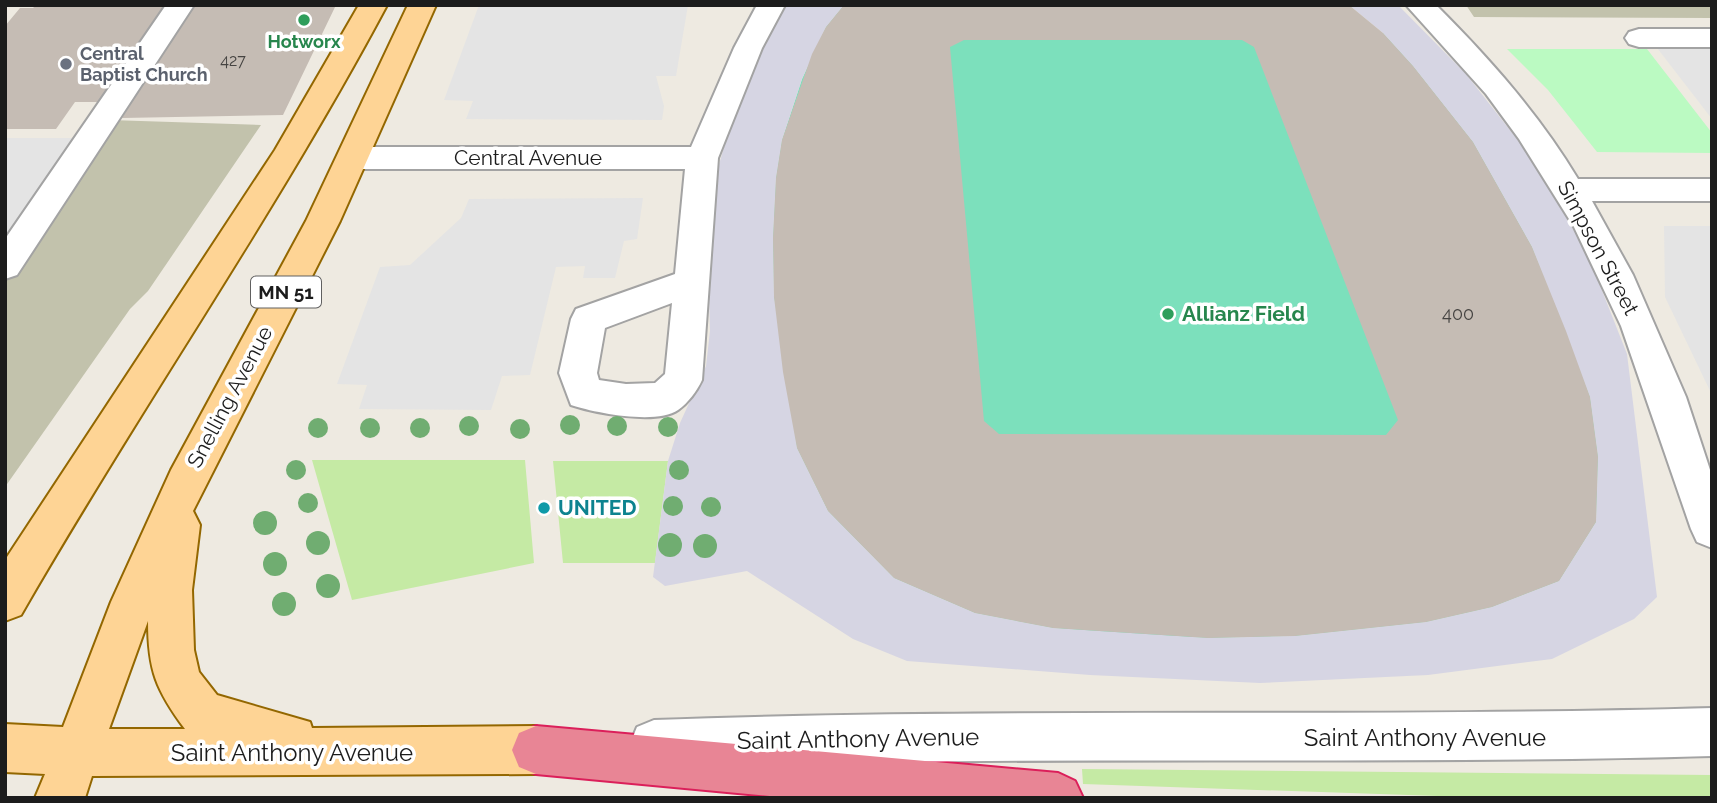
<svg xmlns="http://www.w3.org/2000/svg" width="1717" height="803" font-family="Raleway,sans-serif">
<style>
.construction{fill:#c2c2ac}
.grass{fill:#c5eaa4}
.park{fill:#bbfac2}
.pitch{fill:#7ce0bc}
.parking{fill:#e4e4e4}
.plaza{fill:#d6d5e3}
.building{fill:#c5bcb4;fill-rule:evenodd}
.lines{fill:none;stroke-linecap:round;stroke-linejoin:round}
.minor-casing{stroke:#a3a3a3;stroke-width:4}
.major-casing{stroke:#936700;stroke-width:4}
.highway-casing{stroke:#db1f5a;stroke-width:4}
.minor{fill:#fff;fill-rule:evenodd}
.major{fill:#fed495;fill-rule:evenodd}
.highway{fill:#e88595;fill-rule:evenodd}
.tree{fill:#70ad71}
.leisure-dot{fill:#2e9e5b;stroke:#fff;stroke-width:2.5}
.worship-dot{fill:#6b7280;stroke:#fff;stroke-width:2.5}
.culture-dot{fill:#0f9aa8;stroke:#fff;stroke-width:2.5}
.labels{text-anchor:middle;stroke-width:7;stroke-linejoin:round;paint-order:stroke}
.far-number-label{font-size:16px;fill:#464442}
.far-leisure-label{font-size:18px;font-weight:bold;fill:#27864d;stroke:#fff}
.far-worship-label{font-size:18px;font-weight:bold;fill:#5b616d;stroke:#fff;text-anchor:start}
.number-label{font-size:18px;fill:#464442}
.shield{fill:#fff;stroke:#606060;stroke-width:2}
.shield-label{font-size:19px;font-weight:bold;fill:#1c1c1c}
.street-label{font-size:21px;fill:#1c1c1c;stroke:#fff}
.leisure-label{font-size:21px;font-weight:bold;fill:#27864d;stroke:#fff;text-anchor:start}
.culture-label{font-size:21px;font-weight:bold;fill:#0d838f;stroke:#fff;text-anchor:start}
.near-street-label{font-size:24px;fill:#1c1c1c;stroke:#fff}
</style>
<rect width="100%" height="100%" fill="#eeeae1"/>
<path class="construction" d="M1466,5H1712V18L1474,17Z
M110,120L261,125L148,291L130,309L5,487V283Z"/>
<path class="grass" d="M312,460H525L534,563L352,600Z
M553,461H668L655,563H563Z
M1082,769L1712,775V798H1496L1083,784Z"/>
<path class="park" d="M1507,49H1647L1712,133V153L1597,152L1548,90Z"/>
<path class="pitch" d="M844,5L1383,33L1413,66L1473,142L1532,247L1590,397L1598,457L1596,522L1559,581L1492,607L1426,622L1295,636L1208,638L1126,634L1053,628L975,613L894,578L828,511L797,448L774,297L773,238L776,178L782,140L802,79L826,27Z"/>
<path class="parking" d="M479,5H688L676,76H656L664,106L662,120L466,119L473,101L444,100Z
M1654,44H1712V119Z
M5,138H77L5,241Z
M643,198L637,239L624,241L615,278H583L585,266L556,267L530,375L502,376L491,410L359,409L367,385L337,384L380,267L410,265L461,218L469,199Z
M1664,226H1712V395L1665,297Z"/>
<path class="plaza" d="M786,5H844L826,27L802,79L782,140L776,178L773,238L774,297L797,448L828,511L894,578L975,613L1053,628L1208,638L1295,636L1426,622L1492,607L1559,581L1596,522L1598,457L1590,397L1532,247L1473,142L1413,66L1383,33L1349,5H1398L1466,74L1531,157L1588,255L1627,354L1657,597L1634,619L1552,659L1428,675L1260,683L1090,675L907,661L853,639L747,571L665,586L653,577L668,461L680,423L706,366L710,331L708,259L718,168L737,102L757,56Z"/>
<path class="building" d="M36,5H167L100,102H75L56,129H5V26L20,8H33Z
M190,5H336L283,115L122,118Z
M844,5H1349L1383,33L1413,66L1473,142L1532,247L1566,331L1590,397L1598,457L1596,522L1559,581L1492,607L1426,622L1295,636L1208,638L1053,628L975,613L894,578L828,511L797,448L783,372L774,297L773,238L776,178L782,140L812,54L826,27ZM964,40H1242L1254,47L1398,420L1386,435L999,434L984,421L950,47Z"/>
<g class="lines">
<g class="minor-casing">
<path id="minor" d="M166,5H194L17,275L5,279V239Z
M757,5H785L762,48L718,158L702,380C697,391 688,403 678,410C657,425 595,413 571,405L559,373L571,319L576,309L675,274L685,169H354L343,166L338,158L343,150L354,147H691L734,48ZM672,303L665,374L655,383L626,384L599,380L597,373L605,328Z
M1406,5H1436C1489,58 1539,114 1578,179H1712V201H1592L1633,275L1686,397L1712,476V548L1697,542L1691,529L1621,326L1574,227L1519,139L1486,94Z
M1639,29H1712V47H1639L1629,44L1625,38L1629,32Z
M1712,708V756C1359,766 1007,754 654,768L637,761L630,744L637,727L654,720C1007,707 1359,718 1712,708Z"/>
</g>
<g class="major-casing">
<path id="major" d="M359,5H387C275,215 139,409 21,615L5,621V560L275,150Z
M408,5H436L340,221L193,511L200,525L192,590L194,650L199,672L217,695L310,722L312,728L536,726L553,733L560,750L553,767L536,774L92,776L85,798H35L45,774L5,772V724L63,727L111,602L171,470L306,221ZM148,621C148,670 156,690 185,729H109Z"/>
</g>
<g class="highway-casing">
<path id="highway" d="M536,726L1058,773L1075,781L1083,798H790L536,774L519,767L512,750L519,733Z"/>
</g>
<use href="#minor" class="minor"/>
<use href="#major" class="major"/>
<use href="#highway" class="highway"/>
</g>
<g class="tree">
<circle cx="570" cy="425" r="10"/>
<circle cx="469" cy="426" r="10"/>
<circle cx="617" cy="426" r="10"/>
<circle cx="668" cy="427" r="10"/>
<circle cx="318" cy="428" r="10"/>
<circle cx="370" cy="428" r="10"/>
<circle cx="420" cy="428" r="10"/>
<circle cx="520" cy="429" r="10"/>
<circle cx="296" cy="470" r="10"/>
<circle cx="679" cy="470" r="10"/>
<circle cx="308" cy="503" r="10"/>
<circle cx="673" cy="506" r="10"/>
<circle cx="711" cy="507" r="10"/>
<circle cx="265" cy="523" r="12"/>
<circle cx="318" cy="543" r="12"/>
<circle cx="670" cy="545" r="12"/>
<circle cx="705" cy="546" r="12"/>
<circle cx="275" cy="564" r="12"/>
<circle cx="328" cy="586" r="12"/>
<circle cx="284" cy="604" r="12"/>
</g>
<g class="leisure-dot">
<circle cx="304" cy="20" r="7"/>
<circle cx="1168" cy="314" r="7"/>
</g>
<circle class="worship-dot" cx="66" cy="64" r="7"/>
<circle class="culture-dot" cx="544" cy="508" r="7"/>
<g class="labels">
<g class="far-number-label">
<text x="233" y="66">427</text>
</g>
<g class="far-leisure-label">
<text x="304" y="48">Hotworx</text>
</g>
<g class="far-worship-label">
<text x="80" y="60">Central<tspan x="80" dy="21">Baptist Church</tspan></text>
</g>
<g class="number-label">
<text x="1458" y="320">400</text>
</g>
<rect class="shield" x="251" y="276.5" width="70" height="31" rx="5"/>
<g class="shield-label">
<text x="286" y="299">MN 51</text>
</g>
<g class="street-label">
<text x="528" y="165">Central Avenue</text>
<text transform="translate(1598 248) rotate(62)" y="7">Simpson Street</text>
<text transform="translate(230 397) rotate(-62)" y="7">Snelling Avenue</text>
</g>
<g class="leisure-label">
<text x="1182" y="321">Allianz Field</text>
</g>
<g class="culture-label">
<text x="558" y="515">UNITED</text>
</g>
<g class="near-street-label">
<text x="1425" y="746">Saint Anthony Avenue</text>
<text transform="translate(858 739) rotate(-1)" y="8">Saint Anthony Avenue</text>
<text x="292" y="761">Saint Anthony Avenue</text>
</g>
</g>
<rect width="1717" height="803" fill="none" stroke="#1c1c1c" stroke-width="14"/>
</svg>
